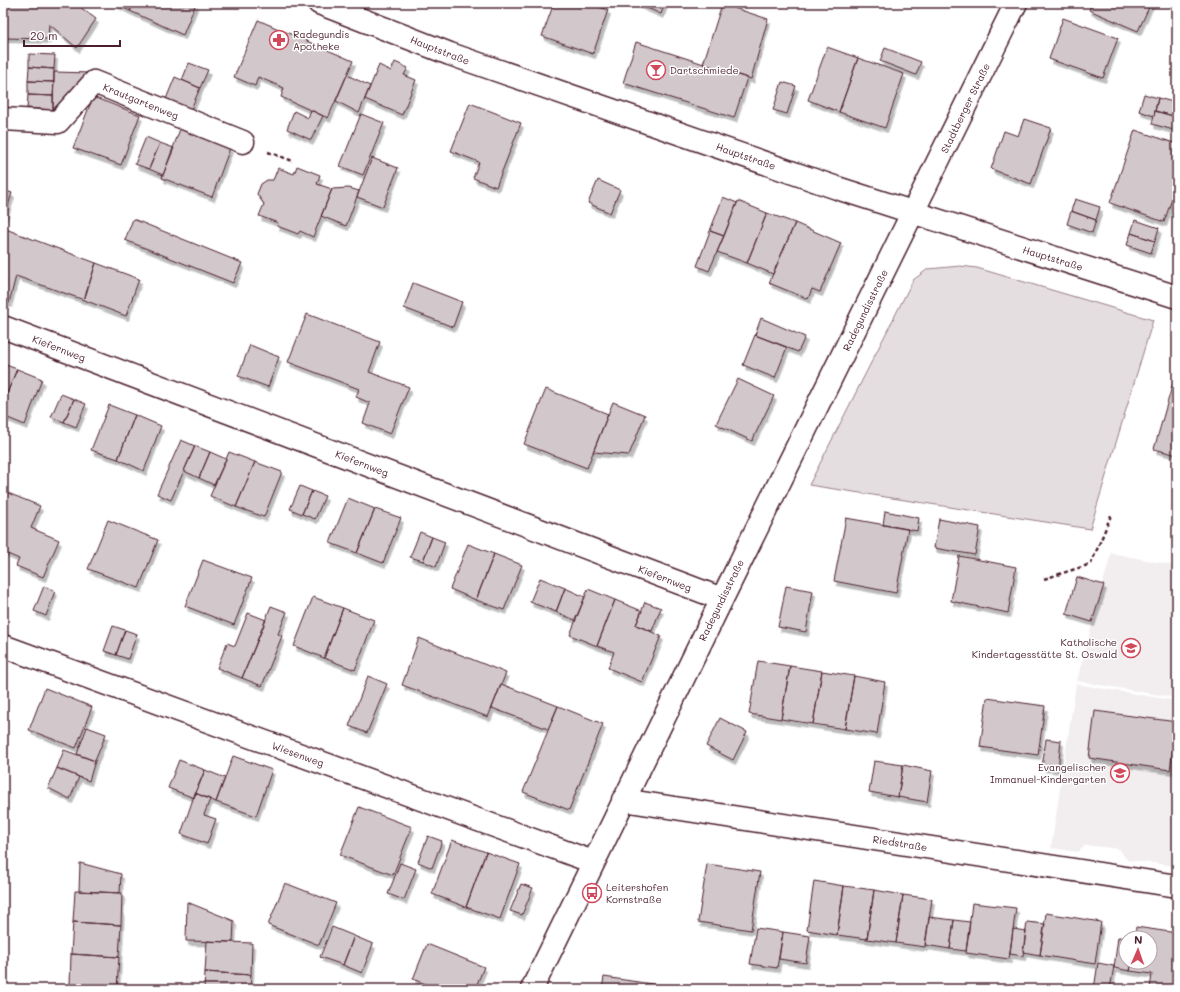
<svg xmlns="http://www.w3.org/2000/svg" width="1180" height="992" font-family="Mali,sans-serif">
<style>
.built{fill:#f2eeef}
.green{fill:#e5dee0;stroke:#987e86}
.building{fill:#d2c7cb;stroke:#4a1f2b;filter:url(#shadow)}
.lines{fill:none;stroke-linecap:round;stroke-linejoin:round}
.minor-casing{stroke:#4a1f2b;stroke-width:25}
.path{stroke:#4a1f2b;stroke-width:2.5;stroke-dasharray:4 3;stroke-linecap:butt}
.minor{stroke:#fff;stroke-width:22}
.labels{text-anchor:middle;stroke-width:3;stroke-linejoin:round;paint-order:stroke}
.poi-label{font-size:10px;fill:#4a1f2b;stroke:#fff;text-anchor:start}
.street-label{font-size:10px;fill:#4a1f2b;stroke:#fff}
</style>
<defs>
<filter id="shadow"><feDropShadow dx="2.5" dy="4.5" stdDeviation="0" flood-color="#0004"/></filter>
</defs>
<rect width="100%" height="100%" fill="#fff"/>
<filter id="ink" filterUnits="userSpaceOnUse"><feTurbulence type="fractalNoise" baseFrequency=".025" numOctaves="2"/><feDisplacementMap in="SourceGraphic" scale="8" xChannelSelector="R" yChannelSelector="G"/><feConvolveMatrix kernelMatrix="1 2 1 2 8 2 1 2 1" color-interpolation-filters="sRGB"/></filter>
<g filter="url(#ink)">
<path class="built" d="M1111,553L1177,566V698L1077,681Z
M1076,684L1177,701V866L1127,860L1119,849L1086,845L1078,852L1051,848Z"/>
<path class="green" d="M960,266L977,268L1153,320L1090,529L809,485L913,280L928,269Z"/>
<path class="building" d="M7,3H75L96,19L77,48L49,24L48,39L5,38Z
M114,3H134L130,11Z
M134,3H196L183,35L130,11Z
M554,3H588L608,10L593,54L542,36Z
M636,3H665L661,14Z
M1092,3H1151L1138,31L1089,10Z
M722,4L768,19L751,79L703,64Z
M1063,18L1118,38L1103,78L1049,59Z
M258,20L353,61L328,118L281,97L284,88L258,77L255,86L234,77Z
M636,42L747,78L734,118L623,83Z
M827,47L858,58L839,112L808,100Z
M885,48L921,62L916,75L880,61Z
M29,54L55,55L54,69L29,67Z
M858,58L904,74L885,128L839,112Z
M395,62L408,68L404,75L416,80L402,115L365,99L379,65L391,71Z
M189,63L208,70L200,88L182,80Z
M29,67L54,69V82L28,81Z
M54,72L90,73L53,110Z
M347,75L370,86L359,113L336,101Z
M175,77L200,88L191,109L166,99Z
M28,81L54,82L53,96L28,95Z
M782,82L796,86L787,114L773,110Z
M1144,94L1158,98L1154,116L1139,111Z
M28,95L53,96V110L27,108Z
M93,97L140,115L121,165L73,148Z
M1158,98L1177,103V117L1155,111Z
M470,103L521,123L496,187L473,178L479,162L451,151Z
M311,110L323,116L311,140L287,129L294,111L308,118Z
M1155,111L1177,117V131L1152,124Z
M361,114L384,123L363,175L340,166Z
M1024,119L1051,128L1031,184L991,169L1004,131L1018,136Z
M180,129L230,148L212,197L162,178Z
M1135,130L1177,144V184L1164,222L1110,203Z
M146,137L160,143L149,169L135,164Z
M160,143L174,148L163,175L149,169Z
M372,158L398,168L383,207L357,197Z
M297,166L320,175L317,184L332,189L313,237L300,231L298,234L277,226L278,223L259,216L264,204L257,194L261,184L267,180H273L278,168L294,174Z
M598,180L620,190L610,213L588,203Z
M349,188L359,191L346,226L321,216L332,189Z
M3,190L12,193L3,221Z
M723,197L737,203L724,236L710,231Z
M1075,199L1100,207L1096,220L1071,211Z
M738,201L767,213L747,263L717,252Z
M1071,211L1096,220L1092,233L1067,224Z
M767,213L795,223L773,274L747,263Z
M133,219L242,263L233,283L125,240Z
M1135,220L1159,228L1155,241L1131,233Z
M795,223L841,243L820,292L812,289L808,299L769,283Z
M3,228L96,263L84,300L16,276L9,303L3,301Z
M710,231L724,236L709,271L697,266Z
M1131,233L1155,241L1151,253L1127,245Z
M96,263L139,279L126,316L84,300Z
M413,283L462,302L453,327L404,308Z
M307,314L380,342L369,372L409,387L390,434L363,423L370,403L356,397L359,389L288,362Z
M761,318L805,337L798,352L755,335Z
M755,335L787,347L775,378L743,365Z
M250,345L279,357L268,387L238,376Z
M3,364L17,369L3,403Z
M17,369L42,379L25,425L3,416V403Z
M1177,369V455L1154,449Z
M738,379L774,396L752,441L716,424Z
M546,389L608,414L587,468L524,444Z
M61,394L74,399L64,422L51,417Z
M74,399L86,404L76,427L64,422Z
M613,402L645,415L629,455L593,452Z
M109,405L135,415L118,459L91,450Z
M135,415L161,426L144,471L118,459Z
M181,440L195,446L171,500L157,494Z
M195,446L210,452L199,478L184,471Z
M210,452L226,459L214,485L199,478Z
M229,452L255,462L236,507L210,496Z
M255,462L282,472L264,517L236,507Z
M300,486L312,491L302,514L290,509Z
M3,491L40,506L31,528L59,540L43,577L16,566L19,559L3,552Z
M312,491L325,496L315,519L302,514Z
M348,498L375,509L357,553L330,543Z
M375,509L401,518L383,563L357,553Z
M885,511L919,518L917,531L883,525Z
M846,518L908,529L896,593L834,581Z
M939,519L980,527L975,555L934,548Z
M108,520L158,540L139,588L88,569Z
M420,532L432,537L423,561L410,557Z
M432,537L445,542L436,567L423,561Z
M468,544L494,554L476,600L450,589Z
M494,554L522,565L504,610L476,600Z
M959,556L1016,567L1008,613L951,601Z
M203,560L252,578L234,625L185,606Z
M1077,577L1104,585L1092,622L1066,614Z
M540,578L565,588L556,612L530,602Z
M44,586L55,591L46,616L34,611Z
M786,586L813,591L806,632L778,627Z
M565,588L585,597L575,620L556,612Z
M588,589L615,600L597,646L570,635Z
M313,597L343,608L324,658L294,646Z
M615,600L642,611L636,625L661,636L642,682L608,668L614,652L597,646Z
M645,602L661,608L652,631L636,625Z
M271,606L287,612L278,634L282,636L262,686L242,678Z
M343,608L374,620L355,670L324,658Z
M248,613L266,620L242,678L217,668L227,643L235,646Z
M113,626L125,630L116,655L104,651Z
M125,630L137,634L128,659L116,655Z
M419,638L506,673L488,717L402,685Z
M758,661L790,666L781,719L749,714Z
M790,666L822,671L813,724L781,719Z
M822,671L854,676L845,729L813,724Z
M368,676L387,684L367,733L349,726Z
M854,676L885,682L877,734L845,729Z
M501,684L558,706L548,729L492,708Z
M45,688L92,707L76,748L29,730Z
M987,698L1045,706L1038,755L980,747Z
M558,706L603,724L569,810L523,792Z
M1095,711L1177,722L1170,770L1089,758Z
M720,718L747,732L733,760L706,746Z
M87,727L106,734L95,761L77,754Z
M1046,739L1061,741L1058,769L1042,767Z
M64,750L95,761L89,781L57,768Z
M233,756L272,770L256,816L216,802Z
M179,760L205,770L194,798L168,788Z
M874,761L903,765L898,797L869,792Z
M903,765L932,771L927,802L898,797Z
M57,768L79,777L70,799L48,788Z
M205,770L225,778L216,802L195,793Z
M195,793L210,799L204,815L216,819L207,844L181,834Z
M359,807L412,827L393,875L340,855Z
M428,836L442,841L432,868L418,862Z
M452,840L486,852L466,907L432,894Z
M486,852L520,864L500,919L466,907Z
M80,863L121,874L120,893L79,891Z
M400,863L416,869L404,900L388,894Z
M707,864L760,872L751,930L698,922Z
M814,881L844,886L837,935L807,930Z
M285,883L336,903L319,945L268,925Z
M521,884L533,888L522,915L510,911Z
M844,886L874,890L867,939L837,935Z
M874,890L903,895L896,943L867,939Z
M75,891L122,893L121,925L73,922Z
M903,895L932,899L925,947L896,943Z
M187,902L234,921L233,942L186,941Z
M972,903L1016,908L1009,959L966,953Z
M1046,913L1101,922L1095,964L1040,955Z
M929,917L954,920L950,949L925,945Z
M954,920L970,922L966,951L950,949Z
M73,922L121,925L119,957L71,954Z
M1027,922L1045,924L1040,955L1023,952Z
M332,927L354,936L343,965L320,957Z
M1136,927L1177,933V989H1150L1152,974L1130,971L1132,962H1150V938H1135Z
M756,928L783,932L777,968L750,964Z
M1013,929L1026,931L1023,956L1010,954Z
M783,932L810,936L806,963L779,959Z
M354,936L373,944L362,973L343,965Z
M1118,937L1128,938H1126V962H1132L1130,971L1114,968Z
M207,941L252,943L251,975L205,972Z
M427,944L484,967L475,989H438L413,979Z
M71,954L119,957L117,988L70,985Z
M1098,963L1114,966L1110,989H1094Z
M205,972L251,975L250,989H204Z
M604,977L686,989H602Z
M70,985L117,988V989H70Z"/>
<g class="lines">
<g class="minor-casing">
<path id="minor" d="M319,3L450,54L837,188L1177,297
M3,119L58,122L94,82L243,142
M3,327L722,599
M3,646L593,862
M623,800L1177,886
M532,989L722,599L1016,3"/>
</g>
<path class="path" d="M268,152L293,161
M1044,579L1091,564L1112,513"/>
<use href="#minor" class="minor"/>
</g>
</g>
<defs>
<g id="pharmacy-ring" transform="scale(1)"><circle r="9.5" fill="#fff" stroke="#d1495b" stroke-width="1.5"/><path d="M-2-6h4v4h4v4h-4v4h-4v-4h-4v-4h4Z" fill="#d1495b"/></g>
<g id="bar-ring" transform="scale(1)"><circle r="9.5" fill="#fff" stroke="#d1495b" stroke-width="1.5"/><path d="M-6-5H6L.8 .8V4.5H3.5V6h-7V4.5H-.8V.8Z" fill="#d1495b"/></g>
<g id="school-ring" transform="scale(1)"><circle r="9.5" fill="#fff" stroke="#d1495b" stroke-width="1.5"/><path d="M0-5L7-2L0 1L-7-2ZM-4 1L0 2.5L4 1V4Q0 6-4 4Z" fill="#d1495b"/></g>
<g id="bus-ring" transform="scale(1)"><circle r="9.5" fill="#fff" stroke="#d1495b" stroke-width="1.5"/><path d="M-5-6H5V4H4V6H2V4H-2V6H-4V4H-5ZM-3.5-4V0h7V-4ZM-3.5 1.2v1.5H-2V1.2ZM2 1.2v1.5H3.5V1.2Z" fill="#d1495b"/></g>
</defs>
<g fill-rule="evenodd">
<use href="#pharmacy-ring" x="279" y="40"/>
<use href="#bar-ring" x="656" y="70"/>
<use href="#school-ring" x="1131" y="648"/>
<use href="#school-ring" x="1120" y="773"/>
<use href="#bus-ring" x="592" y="893"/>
</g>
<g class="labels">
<g class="poi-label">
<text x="293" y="38">Radegundis<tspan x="293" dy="12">Apotheke</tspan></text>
<text x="670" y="74">Dartschmiede</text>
<text x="1117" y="646" text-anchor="end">Katholische<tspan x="1117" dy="12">Kindertagesstätte St. Oswald</tspan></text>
<text x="1106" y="771" text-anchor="end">Evangelischer<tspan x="1106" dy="12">Immanuel-Kindergarten</tspan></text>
<text x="606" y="891">Leitershofen<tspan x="606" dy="12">Kornstraße</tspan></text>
</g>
<g class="street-label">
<text transform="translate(440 50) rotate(21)" y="4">Hauptstraße</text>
<text transform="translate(141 101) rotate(22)" y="4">Krautgartenweg</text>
<text transform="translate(965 108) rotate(-64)" y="4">Stadtberger Straße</text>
<text transform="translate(746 156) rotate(19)" y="4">Hauptstraße</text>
<text transform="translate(1053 258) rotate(17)" y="4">Hauptstraße</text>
<text transform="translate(865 310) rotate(-64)" y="4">Radegundisstraße</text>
<text transform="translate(59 348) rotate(21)" y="4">Kiefernweg</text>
<text transform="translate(362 463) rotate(21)" y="4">Kiefernweg</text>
<text transform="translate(665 578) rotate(21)" y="4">Kiefernweg</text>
<text transform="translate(721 600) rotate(-64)" y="4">Radegundisstraße</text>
<text transform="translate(298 754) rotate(20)" y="4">Wiesenweg</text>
<text transform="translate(900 843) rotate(9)" y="4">Riedstraße</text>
</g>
</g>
<rect width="1180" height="992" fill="none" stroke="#fff" stroke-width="16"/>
<rect x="8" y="8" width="1164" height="976" fill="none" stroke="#4a1f2b" stroke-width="1.5" filter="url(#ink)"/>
<g transform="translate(1138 950) rotate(2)"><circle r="19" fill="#ffffff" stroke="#b7a5aa"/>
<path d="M0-3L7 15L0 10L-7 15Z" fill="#d1495b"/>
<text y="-6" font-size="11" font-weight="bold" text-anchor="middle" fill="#4a1f2b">N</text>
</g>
<path d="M24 40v6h96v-6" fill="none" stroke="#4a1f2b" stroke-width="2"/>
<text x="30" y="40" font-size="12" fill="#4a1f2b" stroke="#ffffff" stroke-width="3" paint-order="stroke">20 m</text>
</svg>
